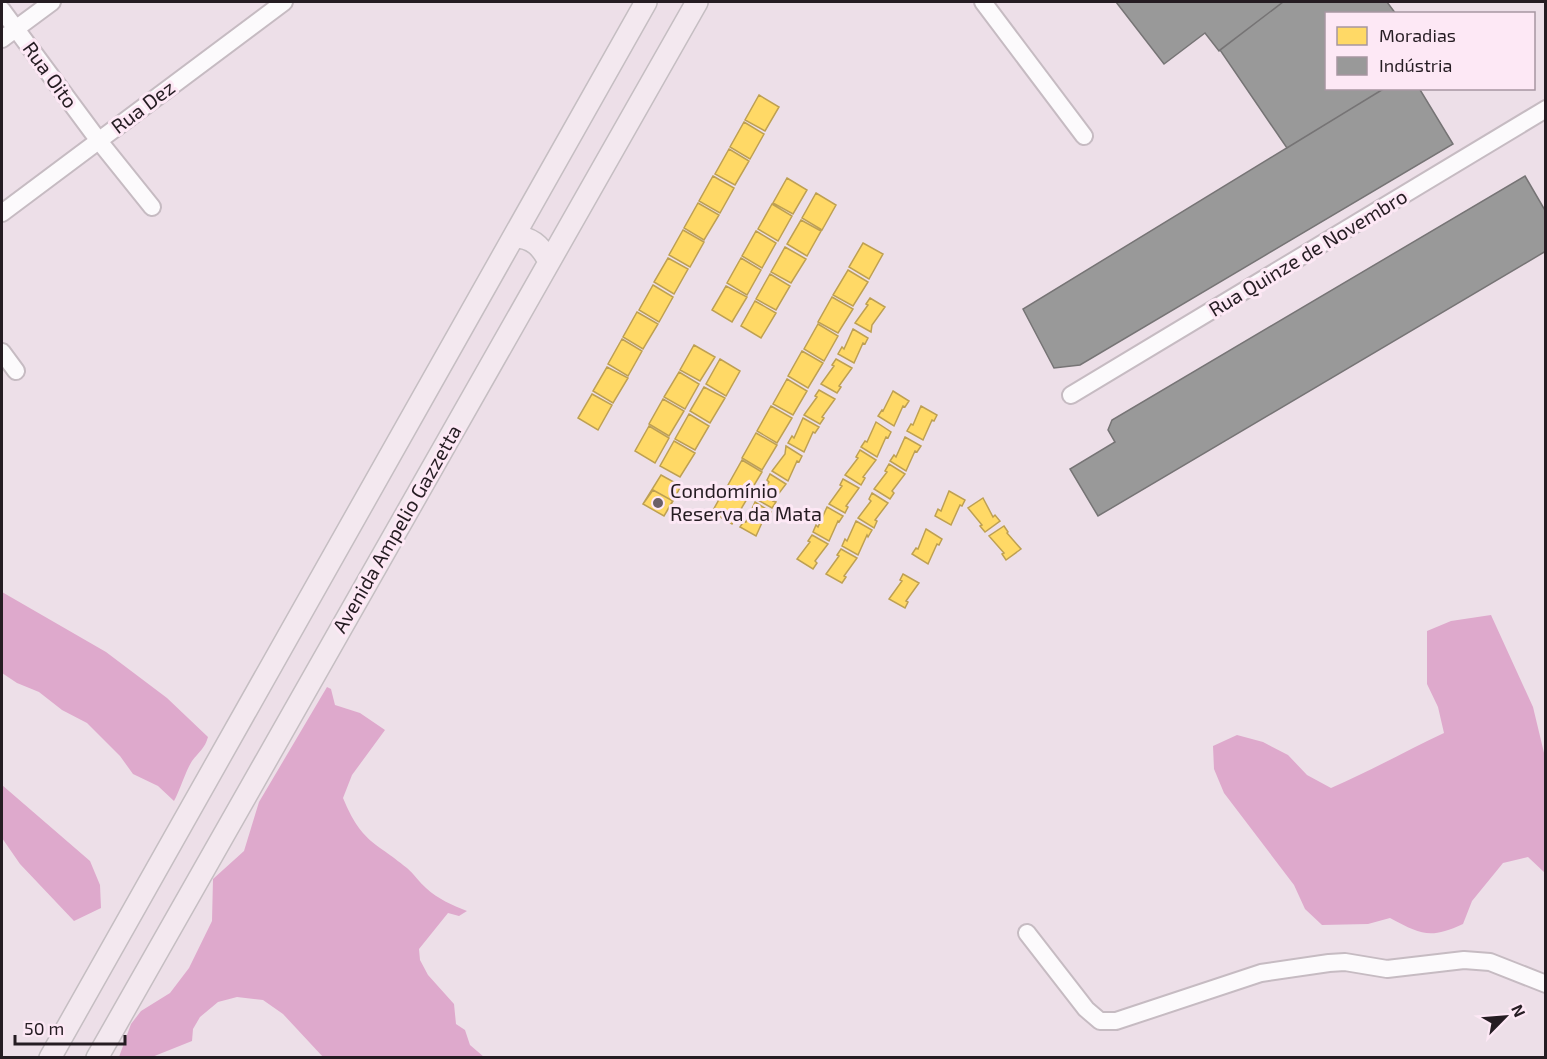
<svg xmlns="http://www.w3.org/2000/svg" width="1547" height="1059" font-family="'Exo 2',sans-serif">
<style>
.forest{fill:#dea9cc}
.homes{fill:#ffd966;stroke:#bea052;stroke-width:1.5}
.industry{fill:#999;stroke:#767475;stroke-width:1.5}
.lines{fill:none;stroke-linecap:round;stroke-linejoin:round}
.minor-casing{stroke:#c6bbc2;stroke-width:20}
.major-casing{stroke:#c5bec2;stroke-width:24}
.minor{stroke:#fcfafc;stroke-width:16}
.major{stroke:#f3e8ef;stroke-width:21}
.poi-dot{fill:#6b6067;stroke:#fde8f5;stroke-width:2}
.labels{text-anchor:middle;stroke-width:6;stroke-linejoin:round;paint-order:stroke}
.street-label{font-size:20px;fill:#251c22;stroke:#fde8f5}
.poi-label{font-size:20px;fill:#251c22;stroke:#fde8f5;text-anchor:start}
</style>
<rect width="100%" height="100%" fill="#eddfe8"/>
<path class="forest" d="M2,592L106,652L167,698L208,737C205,748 199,752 192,761C186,770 180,790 174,801L158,786L133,774L120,756L87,723L62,710L39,692L17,683L2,673Z
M1491,615L1533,707L1545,757V873L1528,857L1503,863L1472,901L1463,924C1430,939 1422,935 1390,918L1368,924L1322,925L1305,909L1294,885L1224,793L1214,769L1213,746L1237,735L1263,742L1288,755L1307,775L1331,788C1370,771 1406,751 1444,733L1438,707L1427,684V631L1451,621Z
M327,687L331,689L335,705L360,713L385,730L352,775L343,798C362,843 373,840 407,868C414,874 419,882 426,888C438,899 452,905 467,911L459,916L448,913L419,949L420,960L428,975L454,1004L456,1024L465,1030L470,1045L484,1057H323L283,1014L263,1000L237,997L218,1002L200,1017L193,1029L192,1041L152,1057H119L131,1024L141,1011L170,993L189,968L212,921L213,879L244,851L259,802Z
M2,785L90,861L100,885L101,908L74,921L20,864L2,838Z"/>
<path class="homes" d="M759,95L779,107L765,131L745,120Z
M744,122L764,134L750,159L730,147Z
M729,149L749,161L735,185L715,174Z
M713,176L734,188L720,213L699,201Z
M787,178L807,190L793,214L773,203Z
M816,193L836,205L822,230L802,218Z
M698,203L719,215L704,240L684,228Z
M772,204L792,216L778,241L758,229Z
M801,220L821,231L807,256L787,244Z
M683,230L704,242L690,267L669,255Z
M756,231L776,243L762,268L742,256Z
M863,243L883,254L869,279L849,267Z
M785,247L806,259L791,283L771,272Z
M668,258L688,269L674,294L654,282Z
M741,258L761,270L747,295L727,283Z
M848,270L868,282L853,306L833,295Z
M770,274L790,286L776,310L756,299Z
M653,285L673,297L659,322L639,310Z
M726,286L747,297L732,322L712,310Z
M832,297L853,309L838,333L818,322Z
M870,298L885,307L872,325L871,332L855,323L868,305L866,304Z
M755,301L776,313L761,338L741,326Z
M637,312L658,324L643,349L623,337Z
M818,324L838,336L824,361L804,349Z
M853,329L868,338L865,344L863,343L854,363L838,354L842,347L844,349Z
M622,339L642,351L628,376L608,364Z
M694,345L715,357L700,381L680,370Z
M802,351L823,363L808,388L788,376Z
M720,359L740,371L726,396L706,384Z
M836,359L852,368L839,386L841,387L837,393L821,384L834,366L832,365Z
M607,367L628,378L613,403L593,391Z
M679,372L699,384L685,409L664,397Z
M787,379L807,391L793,415L773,404Z
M704,387L725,398L710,423L690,411Z
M819,390L835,399L822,417L824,418L820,424L804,415L817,397L815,396Z
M893,391L909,401L905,407L903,406L894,426L878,416L882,410L883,411Z
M592,394L612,405L598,430L578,418Z
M663,399L684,411L669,436L649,424Z
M771,406L792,418L777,443L757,431Z
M921,406L937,415L934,421L932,420L923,440L907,431L911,424L913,425Z
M689,414L709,426L695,450L675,439Z
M803,418L819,427L815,433L813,432L804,452L788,443L792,436L794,438Z
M876,422L891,432L888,438L886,437L877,457L861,447L865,441L867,442Z
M649,426L669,438L655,463L635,451Z
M756,433L777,445L762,470L742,458Z
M905,437L921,446L917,452L915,451L906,471L890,461L894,455L896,457Z
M674,441L695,453L680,477L660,466Z
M786,446L802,456L799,462L797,461L788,481L772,471L785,454Z
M860,450L876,460L863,477L865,478L861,485L845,475L858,458L856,457Z
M742,460L762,472L747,497L728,485Z
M889,464L905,474L892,491L894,493L890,499L874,489L887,472L885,471Z
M770,474L786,484L773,501L776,502L772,508L756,499L769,482L767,480Z
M661,475L681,486L664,516L643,504Z
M843,479L859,488L846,506L848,507L845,513L829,504L842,486L840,485Z
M726,487L747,499L732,524L712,512Z
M653,490L673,501L664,516L643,504Z
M949,491L965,500L962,506L960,505L951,525L935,516L938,509L941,511Z
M872,493L888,503L875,520L877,521L874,528L858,518L871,501L869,499Z
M983,498L993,517L995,515L1000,521L985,532L980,526L982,525L968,508Z
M755,502L771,512L767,518L765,516L756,536L740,527L744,521L746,522Z
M827,507L843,516L839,522L838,521L829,541L813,532L816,525L818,527Z
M856,521L872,530L868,537L867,535L858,555L842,546L845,539L847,541Z
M1004,526L1008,532L1007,533L1021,549L1006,560L1002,554L1004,553L989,536Z
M926,529L942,539L939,545L937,544L928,564L912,554L916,548L918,549Z
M812,535L828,544L815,561L817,563L813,569L797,559L810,542L808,541Z
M841,549L857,558L844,576L846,577L842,583L826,574L839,556L837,555Z
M903,574L919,583L906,601L908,602L905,608L889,599L902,581L900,580Z"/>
<path class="industry" d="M1116,2H1283L1219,51L1205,33L1164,64Z
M1283,2H1387L1396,14H1326V88H1385L1287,148L1220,50Z
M1385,88H1419L1453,144L1080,365L1054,368L1023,309Z
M1525,176L1546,212V251L1098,516L1070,469L1115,442L1108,430L1112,420Z"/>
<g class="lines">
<g class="minor-casing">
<path id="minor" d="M983,2L1084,136
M2,10L99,141L152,207
M2,39L52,2
M2,213L284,2
M2,352L16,371
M1071,395L1546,109
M1027,933L1086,1009L1100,1021H1116L1261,973L1329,963L1345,962L1387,969L1464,960L1490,962L1546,984"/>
</g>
<g class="major-casing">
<path id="major" d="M515,237C532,237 542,247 549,262
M50,1058L646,2
M97,1058L697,2"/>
</g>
<use href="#minor" class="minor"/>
<use href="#major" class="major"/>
</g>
<circle class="poi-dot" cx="658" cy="503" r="6"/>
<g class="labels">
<g class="street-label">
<text transform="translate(50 75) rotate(54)" y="7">Rua Oito</text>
<text transform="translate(143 107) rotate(-37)" y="7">Rua Dez</text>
<text transform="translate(1308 253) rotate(-31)" y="7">Rua Quinze de Novembro</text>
<text transform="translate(397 529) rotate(-60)" y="7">Avenida Ampelio Gazzetta</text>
</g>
<g class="poi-label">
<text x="670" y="498">Condomínio<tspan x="670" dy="23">Reserva da Mata</tspan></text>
</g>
</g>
<rect width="1547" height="1059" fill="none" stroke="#251c22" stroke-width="6"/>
<rect x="1325" y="12" width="210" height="78" fill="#fde8f5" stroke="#a796a1" stroke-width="1.5"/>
<rect x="1337" y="27" width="30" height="18" fill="#ffd966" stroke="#a796a1" stroke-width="1.5"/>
<text x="1379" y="42" font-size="18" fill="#251c22">Moradias</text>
<rect x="1337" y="57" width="30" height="18" fill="#999999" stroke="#a796a1" stroke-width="1.5"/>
<text x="1379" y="72" font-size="18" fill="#251c22">Indústria</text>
<g transform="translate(1505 1017) rotate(65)" stroke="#fde8f5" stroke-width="4.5" paint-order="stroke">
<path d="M0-4.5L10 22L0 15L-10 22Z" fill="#251c22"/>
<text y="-9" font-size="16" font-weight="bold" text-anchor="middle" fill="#251c22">N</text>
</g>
<path d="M15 1035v9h110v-9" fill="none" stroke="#251c22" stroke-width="3"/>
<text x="24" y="1035" font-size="18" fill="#251c22" stroke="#fde8f5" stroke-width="4.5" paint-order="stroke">50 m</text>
</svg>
